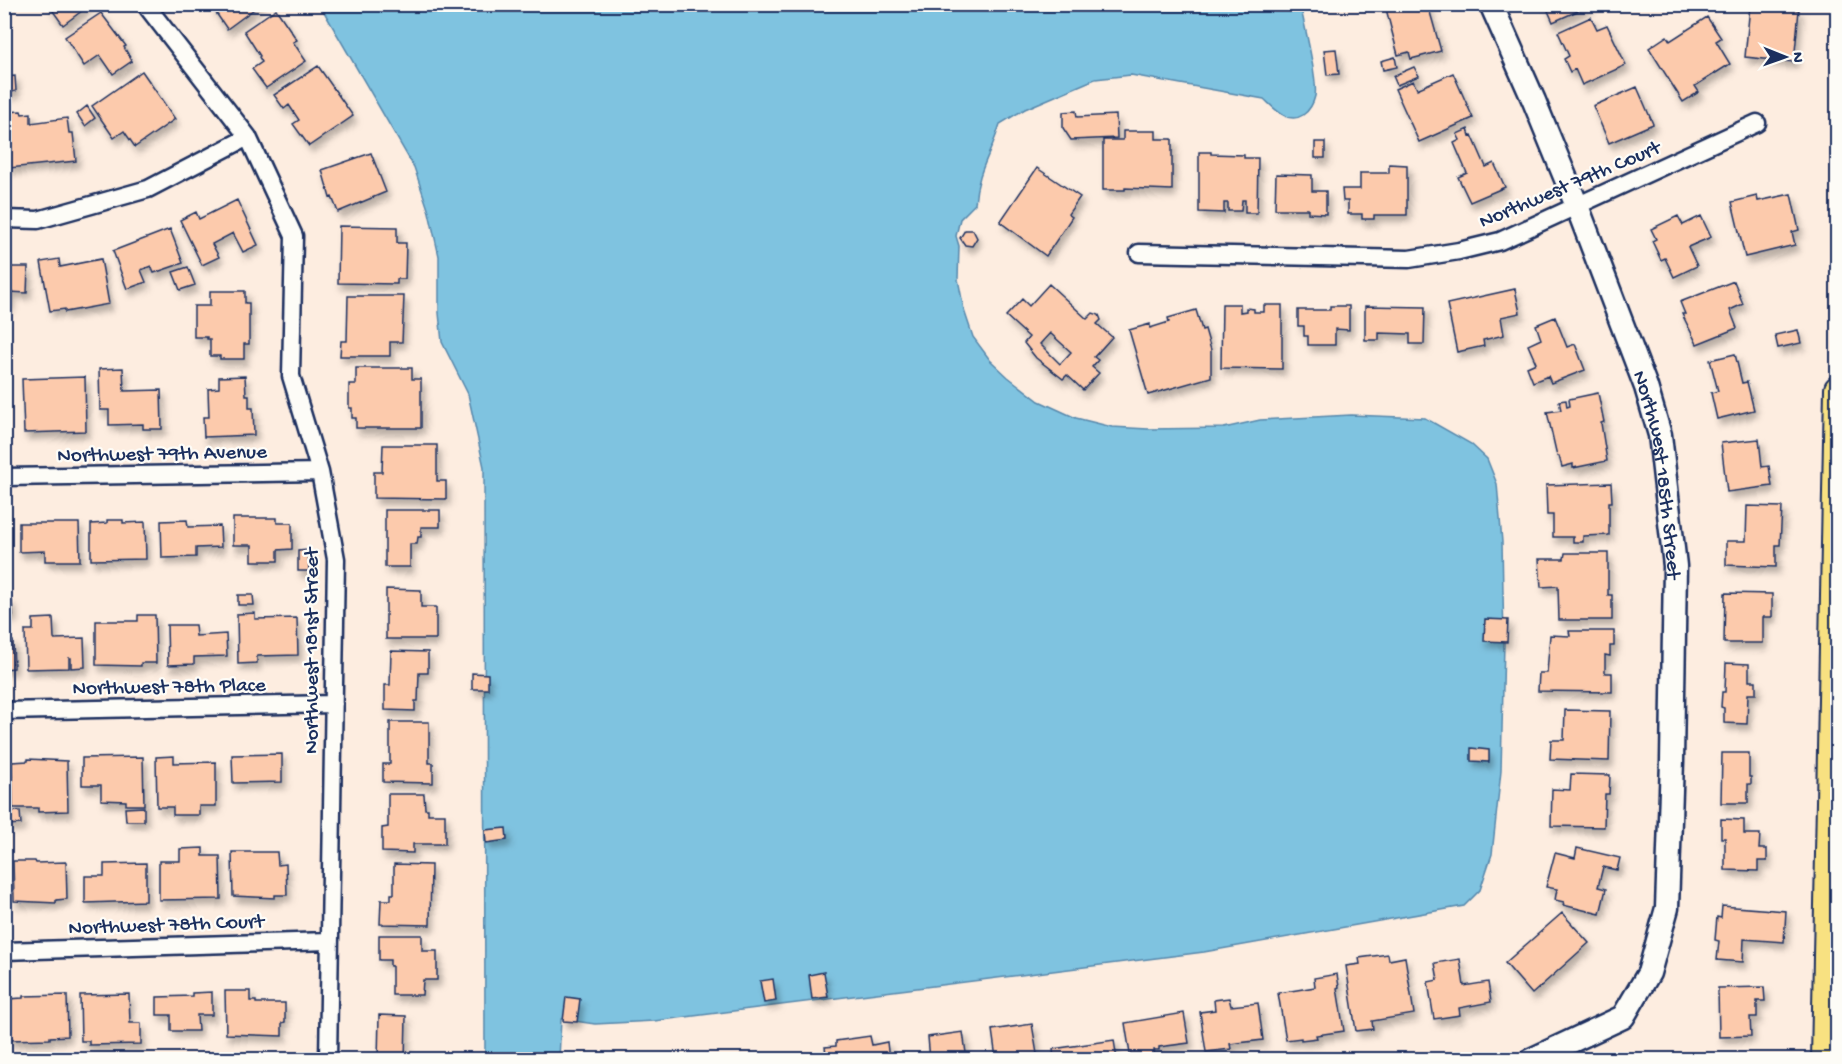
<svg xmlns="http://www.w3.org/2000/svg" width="1842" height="1064" font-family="'Gochi Hand',sans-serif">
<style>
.water{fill:#7fc3e0;stroke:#5788ac;stroke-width:1.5}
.building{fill:#fccaac;stroke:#1b2f5e;stroke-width:1.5;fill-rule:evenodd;filter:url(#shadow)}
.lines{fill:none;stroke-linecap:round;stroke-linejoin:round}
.street-casing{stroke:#1b2f5e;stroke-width:21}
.secondary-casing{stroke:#1b2f5e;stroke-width:27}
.primary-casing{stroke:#1b2f5e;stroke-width:30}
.street{stroke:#fdfcf7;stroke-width:16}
.secondary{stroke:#fdfcf7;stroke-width:22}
.primary{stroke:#f8e181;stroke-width:26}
.labels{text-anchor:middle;stroke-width:4.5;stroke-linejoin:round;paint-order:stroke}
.street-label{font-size:21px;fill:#1b2f5e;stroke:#fdfcf7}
</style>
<defs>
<filter id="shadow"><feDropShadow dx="3.5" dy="6" stdDeviation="3" flood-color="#0004"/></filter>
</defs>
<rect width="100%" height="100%" fill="#fdede0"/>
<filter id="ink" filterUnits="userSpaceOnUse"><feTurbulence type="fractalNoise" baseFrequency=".0167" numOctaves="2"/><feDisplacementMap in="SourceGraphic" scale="12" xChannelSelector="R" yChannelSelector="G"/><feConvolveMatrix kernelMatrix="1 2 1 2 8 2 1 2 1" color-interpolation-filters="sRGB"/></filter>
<g filter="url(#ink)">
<path class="water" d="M320,5H1300C1304,22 1318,82 1315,96C1313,105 1310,110 1303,115C1288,125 1274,108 1264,99L1131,75L1095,79L1025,109L1000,124C991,154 977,171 975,204L960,219L956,236L959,246L958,279L964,310L973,337L990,360L1008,377L1039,401L1076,418L1112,427L1148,429L1224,428L1260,420L1351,415L1425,418L1471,444L1487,459L1497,484L1502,542L1504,643L1501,771L1492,854L1480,890L1464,906L1204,952L654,1021L595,1024L561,1019L559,1059H485L484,467L468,394L442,342L439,313V256L429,212L414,167Z"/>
<path class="building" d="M48,4H91L63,25Z
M261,4L227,29L212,7L215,4Z
M1388,4H1422L1423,7L1428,5L1441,51L1411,59L1409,52L1398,55L1385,5Z
M1545,4H1593L1553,22Z
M1750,6L1799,10L1794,62L1745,57Z
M276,9L297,40L293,42L306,61L266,88L252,69L262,62L259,57L260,56L244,31Z
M101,13L126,46L124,47L132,61L113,74L100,55L84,66L65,37Z
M1591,17L1597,29L1607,25L1626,65L1582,85L1575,69L1570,72L1564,59L1569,56L1558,32Z
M1707,17L1721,38L1716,41L1730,64L1695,86L1699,92L1683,102L1649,48L1667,36L1670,41Z
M1336,49L1339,74L1327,75L1324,50Z
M1395,57L1397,67L1383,70L1381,61Z
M318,66L353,116L309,146L293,124L299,120L289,105L284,109L274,95Z
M1414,67L1419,76L1397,85L1393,76Z
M142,71L175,119L135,147L124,131L114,138L92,106Z
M1453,73L1473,118L1419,142L1395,89L1413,81L1417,89Z
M15,76L16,91L7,93L5,77Z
M1637,87L1653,124L1609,143L1593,106Z
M87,106L95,118L85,126L77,114Z
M21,111L22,114L31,113V123L67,118L69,133H73L76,161L9,168L4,134V131L9,130L7,112Z
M1076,111L1077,117L1116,115L1117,138L1071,140L1063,128V112Z
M1468,129L1470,136L1472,135L1486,167L1494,163L1505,187L1470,202L1458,177L1467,173L1454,143L1460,140L1457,134Z
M1123,131H1156V139H1172V190L1125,188V190H1103V140H1123Z
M1315,142H1325V158H1315Z
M1199,152H1211V154L1244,155V158H1258L1257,213H1245V200H1242L1241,211H1228V203H1224V213L1199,212Z
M371,153L386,192L338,212L332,197L330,198L322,170Z
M1389,164L1407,165V215H1374V219H1362V214H1348V201H1343L1342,189H1360V173H1389Z
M1037,168L1080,197L1068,214L1072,217L1046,256L1000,222Z
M1276,174L1312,175V191H1326V214L1308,213V209H1275Z
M1791,194L1799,230L1792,232L1795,245L1745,257L1732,202L1757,196L1758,201Z
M237,200L258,245L243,252L233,233L212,244L219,257L202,265L180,220L196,212L199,219Z
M1678,216L1683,225L1701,216L1711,237L1688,247L1697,266L1674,277L1665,258L1661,260L1652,241L1656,239L1651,229Z
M339,226L397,227V243H406L405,279H397V284L338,283Z
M170,229L183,263L154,273L151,266L141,270L146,282L127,289L113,251Z
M965,230H973L977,238L972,246L965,245L960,238Z
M59,259L60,267L101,259L109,304L65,312V309L50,311L41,262Z
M4,267H28L27,293L10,292V305H4Z
M188,267L195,285L180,290L173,272Z
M1734,281L1743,304L1730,310L1737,328L1697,344L1682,314H1685L1680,302Z
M1049,284L1087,319L1093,313L1099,315L1101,320L1097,324L1112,337L1094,357L1098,360L1092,367L1099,373L1083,390L1067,375L1063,379L1036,358L1024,343L1029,337L1006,316L1022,299L1029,306ZM1050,333L1071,352L1060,364L1040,344Z
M1515,289L1520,313L1501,317L1504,335L1483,340L1484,346L1457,352L1447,304Z
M210,291H245V303H249V344H244V359H220V356H210V339H207V337H194V306H210Z
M348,296H404L402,342H390V356H340L341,341H347Z
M1222,304H1240V312L1246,311V308L1254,309V312H1264V305H1282V369L1221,368Z
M1330,306H1349V330L1335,329V345H1308V336H1304V326H1298V310H1330Z
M1365,306L1425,307L1424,344H1410V334L1379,333V340H1365Z
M1196,310L1202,330L1205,329L1211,350V377L1148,395L1129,330L1150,324V328L1169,322L1168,318Z
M1555,317L1567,347L1575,344L1585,370L1551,383L1548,376L1533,382L1527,367L1536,363L1528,345L1541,339L1536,325Z
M1798,330L1801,343L1778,348L1775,335Z
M1735,354L1742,383L1747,382L1754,410L1717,419L1711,393L1718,391L1710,360Z
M123,368L124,391L161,390L162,429H143V424L109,425V410H100L99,369Z
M356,368H412V379H421V428H356V418H352V408H349V384H356Z
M245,376L246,395H249V408H253L254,435L204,437L203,417H209L208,389L219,388V377Z
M85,377L86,431L24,433L22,379Z
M1598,393L1604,422L1601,423L1607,461L1573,468V464L1562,467L1559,456H1557L1547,412L1561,410L1559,401L1566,400L1567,407L1570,406L1569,399Z
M1759,439L1762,467L1769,466L1772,486L1727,492L1721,443Z
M383,445H437V481H446V499L374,498V472H382Z
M1611,483L1612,502H1609V535L1583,536V542H1573V537H1553V515H1547L1546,485Z
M1747,506L1782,507L1780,545H1776V567L1726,565V541H1746Z
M385,510H440V527H421V537H418L417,544H410V567H385Z
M233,518H277V523H292V549L278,550V561H252V545H233Z
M107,520H123V523L145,522L146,559L91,560V524L107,523Z
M187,520L188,527L220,526L221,547L196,548V557L162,558L161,521Z
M19,523H79L80,561H45V551L19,552Z
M308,550L309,571H298V551Z
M1565,553H1608V595H1612V620H1559L1558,586L1541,587L1539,559H1564Z
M386,589L421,590V607H436V639H386Z
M1725,593L1772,594V617H1763V643H1724Z
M238,595H253L254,605H238Z
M4,601H12L13,616H4Z
M255,613V619L297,618L298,655L257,656V663L238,664L237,614Z
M138,615H155L156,663H141V666L96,665V621H138Z
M53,618L54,639L84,638L85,667L71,668V658H69V668L26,669L25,630H33V619Z
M1485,619L1508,620L1507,642L1484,641Z
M167,625H195L196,636L226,634L227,656L194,657V664L168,665Z
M1569,631H1614V646H1610V656L1605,655V673H1612V692L1538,691L1539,673H1547L1550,635L1570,636Z
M13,641L14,668L4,669V642Z
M391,651L428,652V673H419L418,701H415V711L385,710V685H390Z
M1726,663L1749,664V681H1756V694H1748L1747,724L1724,723V708L1721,707L1722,692H1725Z
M472,673L488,674V689H472Z
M1565,710L1610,711L1609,761L1550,759L1551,740H1564Z
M390,722H429V763H433V783L383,782V764H390Z
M1471,748L1489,750V762L1471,761Z
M1722,753H1749V777H1751V784H1748V803H1721Z
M282,754V782L233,783L232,755Z
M174,756V763L216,762V806H199V815H173V807H157L156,757Z
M143,757L144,805H126V801L101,800V785H82V758Z
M28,759L67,761L68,811L38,812V808H13L12,762L28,761Z
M1571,774L1610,775L1609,794H1605L1604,827L1551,826L1552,789L1570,790Z
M388,794H424L425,809H428V814H445V844H413V853L382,852V828L388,827Z
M144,807V821H126L125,808Z
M20,811L21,824L7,825V812Z
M1721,819L1744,820V834H1760L1759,849H1767V861H1758V871L1725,870V838H1721Z
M506,828L507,840L486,843L485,830Z
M203,848V856H220L221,899L159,900V861H180V849Z
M1577,848L1620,858L1617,870L1603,867L1598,887L1606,889L1600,914L1563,905L1564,902L1555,900L1557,889L1546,887L1555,853L1575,858Z
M232,852H277L278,865L286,864L287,895H275V898L233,896Z
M13,861H35L36,863L66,862L67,899L56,900V903L14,901Z
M146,863V901L85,903V876H104V864Z
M394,864L431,865L430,925L380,924L381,900H391V894H394Z
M1722,906L1786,911L1784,942L1744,939L1743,962L1717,960L1719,941L1715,940L1717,917L1721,918Z
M1562,913L1589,943L1532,994L1505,963Z
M379,935H422V951H437V980H423L422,995H392V966H390V960H379Z
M1388,954L1389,960L1405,957L1414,1014L1372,1021L1373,1029L1356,1031L1346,966L1360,964L1359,958Z
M1460,959L1464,986L1488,982L1491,1002L1459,1008L1460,1015L1434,1019L1428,982L1438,980L1435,963Z
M824,972L828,997L812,999L809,975Z
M1337,974L1339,987L1337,988L1344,1031L1316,1035L1317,1038L1301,1040V1038L1286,1040L1278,993L1315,987L1314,978Z
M773,979L776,1001L764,1003L760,981Z
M1764,987L1765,1001H1757V1017H1750L1751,1036L1719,1037L1718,988Z
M225,991H250V1001H256V1003H285V1022L282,1023V1036L226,1034Z
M212,992V1015H197L198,1031H171V1015H157V997L192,996V993Z
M129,994L130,1023H141V1044L89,1045V1041H81L80,995Z
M67,995L68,1036L50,1037V1039L8,1040L7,999L23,998V996Z
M566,997L580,999L577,1022L563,1021Z
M1229,998L1231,1006L1258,1003L1263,1040L1230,1044L1231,1049L1206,1052L1200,1012L1215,1010L1214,1000Z
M1184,1013L1189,1043L1159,1047V1050H1154L1155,1060H1131L1125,1023Z
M379,1015L406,1016L405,1060H378Z
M1032,1024L1038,1060H989L996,1058L992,1030Z
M963,1032L967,1060H930L928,1037Z
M870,1036L872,1045L887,1042L889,1060H827L825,1047L836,1046V1041Z
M1114,1040L1117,1060H1054L1053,1049Z"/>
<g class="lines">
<g class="street-casing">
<path id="street" d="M145,4L248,137L294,236L291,376L320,472L336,559L328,1060
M4,219L38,220L148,189L248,137
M1139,253L1409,259L1459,251L1500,241L1757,123
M4,477L320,472
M4,711L334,704
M4,951L329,941"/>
</g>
<g class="secondary-casing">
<g id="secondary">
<path id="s1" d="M1491,4L1534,101L1577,206L1646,387L1660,435L1675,566L1672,761L1667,908L1649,973L1623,1017L1531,1060"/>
</g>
</g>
<g class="primary-casing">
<path id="primary" d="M1825,1060L1838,389"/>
</g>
<use href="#street" class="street"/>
<use href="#secondary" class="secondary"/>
<use href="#primary" class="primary"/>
</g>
</g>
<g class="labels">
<g class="street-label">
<text transform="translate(1569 183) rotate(-23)" y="7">Northwest 79th Court</text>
<text transform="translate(162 452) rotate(-1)" y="7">Northwest 79th Avenue</text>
<text dy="7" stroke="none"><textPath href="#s1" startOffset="502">Northwest 185th Street</textPath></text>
<text transform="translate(310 651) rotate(-90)" y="7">Northwest 181st Street</text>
<text transform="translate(169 685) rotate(-1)" y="7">Northwest 78th Place</text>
<text transform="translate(166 923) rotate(-2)" y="7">Northwest 78th Court</text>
</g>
</g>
<rect width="1842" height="1064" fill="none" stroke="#fdfcf7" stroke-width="24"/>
<rect x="12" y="12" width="1818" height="1040" fill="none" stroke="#1b2f5e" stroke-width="2" filter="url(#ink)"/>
<g transform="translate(1785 57) rotate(91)" stroke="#fdfcf7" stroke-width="4.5" paint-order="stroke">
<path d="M0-4.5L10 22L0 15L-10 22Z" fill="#1b2f5e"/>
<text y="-9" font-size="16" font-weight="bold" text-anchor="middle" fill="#1b2f5e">N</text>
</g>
</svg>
